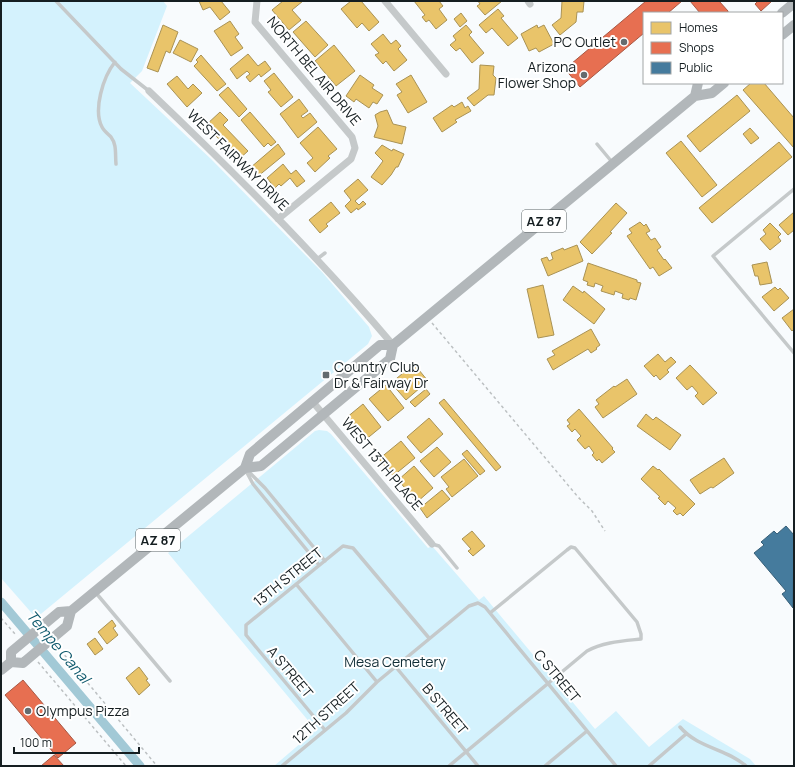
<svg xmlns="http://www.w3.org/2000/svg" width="795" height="767" font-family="Manrope,sans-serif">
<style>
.green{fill:#d4f2fd}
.homes{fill:#e9c46a;stroke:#a99254}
.shops{fill:#e76f51;stroke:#a85743}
.public{fill:#457b9d;stroke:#375f78}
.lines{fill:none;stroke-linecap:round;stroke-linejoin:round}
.canal{stroke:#a2c9d6;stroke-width:9}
.path{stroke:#bcc0c2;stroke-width:1.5;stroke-dasharray:3 3;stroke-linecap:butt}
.service{stroke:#c5c9ca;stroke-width:3.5}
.minor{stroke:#c5c9ca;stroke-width:7}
.primary{stroke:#b2b7ba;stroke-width:10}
.poi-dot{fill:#646b6e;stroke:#fff;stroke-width:1.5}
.labels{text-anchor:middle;stroke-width:4;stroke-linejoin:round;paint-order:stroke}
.shield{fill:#fff;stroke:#5b6264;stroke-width:1}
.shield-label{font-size:13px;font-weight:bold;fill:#151e21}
.poi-label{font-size:14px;fill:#151e21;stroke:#fff;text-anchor:end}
.street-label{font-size:14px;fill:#151e21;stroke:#fff}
.park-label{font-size:14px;fill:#122e37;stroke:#fff}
.water-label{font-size:15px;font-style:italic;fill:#0e596d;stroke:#fff}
</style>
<rect width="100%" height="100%" fill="#f8fbfd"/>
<path class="green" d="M1,1H163L167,6L142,71L130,83L211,159L322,272L369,327L372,336L368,344L36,618L1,578Z
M319,430L327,431L331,434L428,548L432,546L479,600L484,596L595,729L616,711L649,747L683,719L750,759L756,766H274L316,730L168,553L315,431Z"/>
<path class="homes" d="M199,1H221L230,12L220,20L210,7L203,10Z
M283,1H303L292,10L301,20L289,30L272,10Z
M351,1H361L379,22L369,31L362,23L357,28L341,9Z
M414,1H439L443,6L439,9L447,20L436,29L429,20L426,22L422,17L425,15Z
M478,1H502L485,15L477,6L480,4Z
M562,1H584L583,12H577L576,22L560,35L552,25L561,18Z
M498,9L504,16L501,18L518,38L508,46L492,28L486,33L479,25Z
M461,13L467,21L460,27L454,19Z
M230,21L239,34L235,37L243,48L231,56L214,31Z
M306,21L328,45L315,57L293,32Z
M163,25L178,32L170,53L166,51L158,72L147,68Z
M466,25L472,32L469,35L484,53L472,63L460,48L456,51L450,45L456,40L453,36Z
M537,25L538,28L544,25L554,44L539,52L536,48L529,51L521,34Z
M383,34L391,44L396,40L401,46L398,49L407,60L394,71L386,61L383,64L375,55L379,53L371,44Z
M180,40L198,49L191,62L173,53Z
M334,45L355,71L336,86L315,61Z
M248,54L258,66L265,61L271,69L261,77L259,74L250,82L246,77L250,74L247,71L237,79L230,69Z
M201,55L226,84L217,91L194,66L198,62L196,60Z
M480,65L494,66L493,75L496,78L494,95H488L474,106L467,98L479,89Z
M274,73L293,97L281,107L268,92L271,90L264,81Z
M360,75L374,85L372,88L383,95L377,104L373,102L369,108L356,99L354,102L346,96Z
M411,75L427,102L408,113L397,95L402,92L396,84Z
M177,76L188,89L193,84L202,93L187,107L167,84Z
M751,83H764L794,118V148L743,90Z
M228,87L247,109L239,117L219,95Z
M737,95L750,111L700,152L687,136Z
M299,99L308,111L301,116L303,118L310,113L317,122L298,138L280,114Z
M462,102L465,108L468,106L471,111L455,120L457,122L442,132L433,118L452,105L454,107Z
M387,110L393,124L406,127L402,144L374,137L378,126L375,115L380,112Z
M220,112L228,120L223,125L248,151L238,160L206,125Z
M250,112L276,142L271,146L268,143L264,147L241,120Z
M318,127L337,149L328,156L330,158L315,172L307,163L313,158L300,143Z
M750,128L759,138L751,144L743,134Z
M681,141L717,185L702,197L666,153Z
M779,142L792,157L712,223L699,208Z
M278,144L285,154L257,177L250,168Z
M382,145L392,151L393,149L404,154L398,167H396L391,175L382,185L371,177L383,161L375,153Z
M283,164L291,174L296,170L305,181L297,187L290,178L281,186L279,184L275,188L267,178Z
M358,179L368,190L355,201L359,205L363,201L366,204L358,210L357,208L351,213L345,206L351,200L344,191Z
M331,202L340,213L326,224L328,226L320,233L309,220Z
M616,203L627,213L610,232L612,233L592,254L580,242Z
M794,212V230L788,235L779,225Z
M640,222L644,226L646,224L650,231L646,233L651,240L655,238L661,247L657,250L664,260L665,259L672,268L659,276L653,267L650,269L627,236L632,233L629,229Z
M770,223L781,234L778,237L781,241L770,250L760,239L766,234L763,230Z
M577,245L583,261L548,276L541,259L547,257L549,261L553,259L551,253L563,248L564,250Z
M767,262L772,283L760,285L758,276H755L752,265Z
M588,263L637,280V282L641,283L636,300L630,298L629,300L622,298L623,294L615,291L614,295L601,291L603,286L595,283L594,287L587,285L588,282L583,280Z
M543,285L554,335L538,338L527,289Z
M573,286L583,293L584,291L605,309L594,324L563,300Z
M775,287L778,290L780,288L789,298L774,311L762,297Z
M794,309V329L792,331L782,318Z
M591,329L600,345L596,348L597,349L591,353L588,349L553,370L547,359L555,355L552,351Z
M658,354L665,362L671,357L676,362L667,370L669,372L660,380L656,375L654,377L644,366Z
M414,364L428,381L406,400L391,383Z
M690,365L717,393L703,405L695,396L698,393L692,386L687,390L676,378Z
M627,379L637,394L603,418L595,407L599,404L596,400L614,386L615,387Z
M386,385L404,408L388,421L369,399Z
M426,389L430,394L415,407L410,402Z
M444,399L501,467L496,471L439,403Z
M363,404L381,427L364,441L346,418Z
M579,409L613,448L612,449L615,452L602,463L599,459L597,461L592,455L594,453L589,446L585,449L577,440L581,436L575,429L572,432L567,426L570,424L567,420Z
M646,414L653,420L656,417L681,435L670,450L637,426Z
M429,418L443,434L421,453L407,437Z
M401,441L415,458L393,476L379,459Z
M437,447L451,462L434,477L420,461Z
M467,450L485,471L480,475L462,454Z
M724,458L734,473L713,488L711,487L700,494L690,480Z
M464,459L478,476L452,497L446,489L449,487L441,477Z
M414,466L433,488L417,502L398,480Z
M653,466L658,470L659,469L695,504L683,516L680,513L677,515L673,511L676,508L668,501L665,505L658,498L660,497L641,479Z
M442,490L450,499L427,518L420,508Z
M472,531L485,546L473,556L468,551L471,549L462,539Z
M112,620L116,626L113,628L118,635L107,644L98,632Z
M95,638L103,649L95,655L87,644Z
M139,667L148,679L146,680L150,685L139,695L126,678Z"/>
<path class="shops" d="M646,1H682L668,13H644V33L580,87L565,69Z
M690,1H719L728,11V13H700Z
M758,1H772L761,11L755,4Z
M23,680L76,743L58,758L5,695Z
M54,755L64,766H41Z"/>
<path class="public" d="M786,526L794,535L793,608L782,594L786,591L754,553L764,545L761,542L774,531L777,534Z"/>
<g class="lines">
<path class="canal" d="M1,602L140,766"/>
<path class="path" d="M432,323L578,497L592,511L605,531
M1,618L15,634
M57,646L157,766
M38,662L126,766"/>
<path class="service" d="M56,1L121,69L149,91
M115,62C103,77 93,110 102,127C104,131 108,134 111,137C117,145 115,154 116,164
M597,144L612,162
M794,189L713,256L794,353
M317,259L325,253
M245,469L253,484L319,565
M247,470L265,488L325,561
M432,544L439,546L457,568
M296,584L377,682
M96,593L170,681
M395,666L478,766
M680,727C699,749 726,748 746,766
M325,730L246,635V625L343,546L353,548L429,638
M282,766L346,713L377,682L469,606L478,603L485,607L616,766
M449,766L587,651C603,642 622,641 641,639V634L637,622L575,548L571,547L567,550L490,613
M545,766L587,731
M649,766L686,734"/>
<path class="minor" d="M257,1L255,22L352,137L355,148L351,159L278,219
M385,1L446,74
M528,1L530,4
M149,91C234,172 317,255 393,345
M312,401L432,544"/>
<path class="primary" d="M782,13L794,3
M782,35L794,25
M695,96L698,83
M245,468L261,466L390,359L393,345
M11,662V652L59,612L71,611
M1,670L11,662L23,663L67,626L71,611L245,468L250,454L380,345H393L695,96L712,93L724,83"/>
</g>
<g class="poi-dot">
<circle cx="624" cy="42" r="4"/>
<circle cx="584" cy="75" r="4"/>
<rect x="322" y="371" width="8" height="8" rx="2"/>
<circle cx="28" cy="711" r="4"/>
</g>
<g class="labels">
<g class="shield">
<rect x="522" y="210" width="44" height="22" rx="3"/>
<rect x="136" y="529" width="44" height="22" rx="3"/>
</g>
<g class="shield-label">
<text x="544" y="226">AZ 87</text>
<text x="158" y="545">AZ 87</text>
</g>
<g class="poi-label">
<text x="616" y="47">PC Outlet</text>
<text x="576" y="72">Arizona<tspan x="576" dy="16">Flower Shop</tspan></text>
<text x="334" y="372" text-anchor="start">Country Club<tspan x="334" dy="16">Dr &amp; Fairway Dr</tspan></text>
<text x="36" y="716" text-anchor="start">Olympus Pizza</text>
</g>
<g class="street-label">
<text transform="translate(314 71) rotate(50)" y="5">NORTH BEL AIR DRIVE</text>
<text transform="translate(238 160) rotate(45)" y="5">WEST FAIRWAY DRIVE</text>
<text transform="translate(382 464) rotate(50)" y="5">WEST 13TH PLACE</text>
<text transform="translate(288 577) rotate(-39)" y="5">13TH STREET</text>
<text transform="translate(290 672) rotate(50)" y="5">A STREET</text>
<text transform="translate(557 676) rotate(50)" y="5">C STREET</text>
<text transform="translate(445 709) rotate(50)" y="5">B STREET</text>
<text transform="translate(326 713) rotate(-42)" y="5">12TH STREET</text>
</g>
<g class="park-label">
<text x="395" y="667">Mesa Cemetery</text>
</g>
<g class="water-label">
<text transform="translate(58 647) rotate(50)" y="5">Tempe Canal</text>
</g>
</g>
<rect width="795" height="767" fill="none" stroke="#151e21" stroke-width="4"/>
<rect x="643" y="12" width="140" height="72" fill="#ffffff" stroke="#a1a5a6"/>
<rect x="651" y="22" width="20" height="12" fill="#e9c46a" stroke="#a1a5a6"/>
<text x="679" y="32" font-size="12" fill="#151e21">Homes</text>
<rect x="651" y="42" width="20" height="12" fill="#e76f51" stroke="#a1a5a6"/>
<text x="679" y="52" font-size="12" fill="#151e21">Shops</text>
<rect x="651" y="62" width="20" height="12" fill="#457b9d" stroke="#a1a5a6"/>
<text x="679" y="72" font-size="12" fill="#151e21">Public</text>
<path d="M14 747v6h125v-6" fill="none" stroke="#151e21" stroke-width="2"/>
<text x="20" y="747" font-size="12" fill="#151e21" stroke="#ffffff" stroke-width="3" paint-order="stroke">100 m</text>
</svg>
